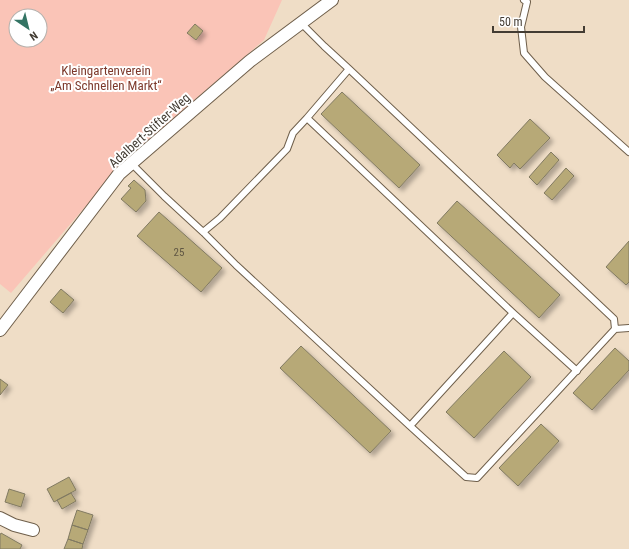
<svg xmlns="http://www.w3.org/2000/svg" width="629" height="549" font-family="'Roboto Condensed',sans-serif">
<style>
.green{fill:#fac4b7;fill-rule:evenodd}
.building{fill:#b7a977;stroke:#817a62;filter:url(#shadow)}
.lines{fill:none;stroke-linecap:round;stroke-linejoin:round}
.lane-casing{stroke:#6f5f4b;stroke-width:8}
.street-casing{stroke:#6f5f4b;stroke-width:14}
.lane{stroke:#fff;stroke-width:6}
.street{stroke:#fff;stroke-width:12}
.labels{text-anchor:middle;stroke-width:4;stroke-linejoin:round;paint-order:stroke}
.number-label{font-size:11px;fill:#605744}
.park-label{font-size:13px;fill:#7d392b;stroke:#fff}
.street-label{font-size:13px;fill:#433c33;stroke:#fff}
</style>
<defs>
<filter id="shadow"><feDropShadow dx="3.5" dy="3.5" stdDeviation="2" flood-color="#0004"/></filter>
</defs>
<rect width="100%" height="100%" fill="#efddc6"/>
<path class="green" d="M0,0H282L264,40L199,96L122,164L11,293L0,284ZM16,16H40V40H16Z"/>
<path class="building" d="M195,24L203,31L196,40L187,33Z
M342,92L420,165L399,188L321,114Z
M530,119L550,138L520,169L514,163L510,168L497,155Z
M551,152L559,160L537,185L529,177Z
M566,168L574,176L552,200L544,193Z
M134,180L145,190L146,201L136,212L121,199L131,188L128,186Z
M457,201L560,295L539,318L437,223Z
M159,212L222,268L201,292L137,236Z
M629,241V282L626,285L606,267Z
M61,289L74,300L63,313L50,302Z
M301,346L391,431L370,453L280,368Z
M615,348L629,361V370L592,410L573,393Z
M504,351L531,377L474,438L446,412Z
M0,379L8,385L0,395Z
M541,424L559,441L518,486L499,468Z
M69,477L76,490L54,502L47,489Z
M9,489L25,494L21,507L5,502Z
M71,493L76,501L62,509L57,500Z
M77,510L93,515L88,530L72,525Z
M72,525L88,530L83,544L68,539Z
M1,533L22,545L20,549H0V535Z
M68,539L83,544L82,549H64Z"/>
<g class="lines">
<g class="lane-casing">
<path id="lane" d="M524,0L527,2L521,27L524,53L545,77L629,152
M301,23L324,46L349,69L614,319L615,329
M307,118L349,69
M131,163L164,196L203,232L236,265L410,426L513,313L307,118L293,133L287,149L220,218L203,232
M513,313L577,371
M410,426L466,477L477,478L615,329L629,328"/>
</g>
<g class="street-casing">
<path id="street" d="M0,330L119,174L250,61L332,0
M0,518L14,525L33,530"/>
</g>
<use href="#lane" class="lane"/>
<use href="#street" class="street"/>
</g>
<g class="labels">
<g class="number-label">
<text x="179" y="256">25</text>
</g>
<g class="park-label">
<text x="106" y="75">Kleingartenverein<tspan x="106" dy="15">„Am Schnellen Markt“</tspan></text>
</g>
<g class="street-label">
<text transform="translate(149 130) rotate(-42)" y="5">Adalbert-Stifter-Weg</text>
</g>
</g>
<g transform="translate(28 28) rotate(145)"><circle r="19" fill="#ffffff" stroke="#b4b1ad"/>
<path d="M0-3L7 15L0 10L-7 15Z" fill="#337464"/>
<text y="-6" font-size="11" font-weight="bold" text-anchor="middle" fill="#433c33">N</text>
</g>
<path d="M493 26v6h91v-6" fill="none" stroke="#433c33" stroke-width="2"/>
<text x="499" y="26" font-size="12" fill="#433c33" stroke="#ffffff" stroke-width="3" paint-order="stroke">50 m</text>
</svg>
